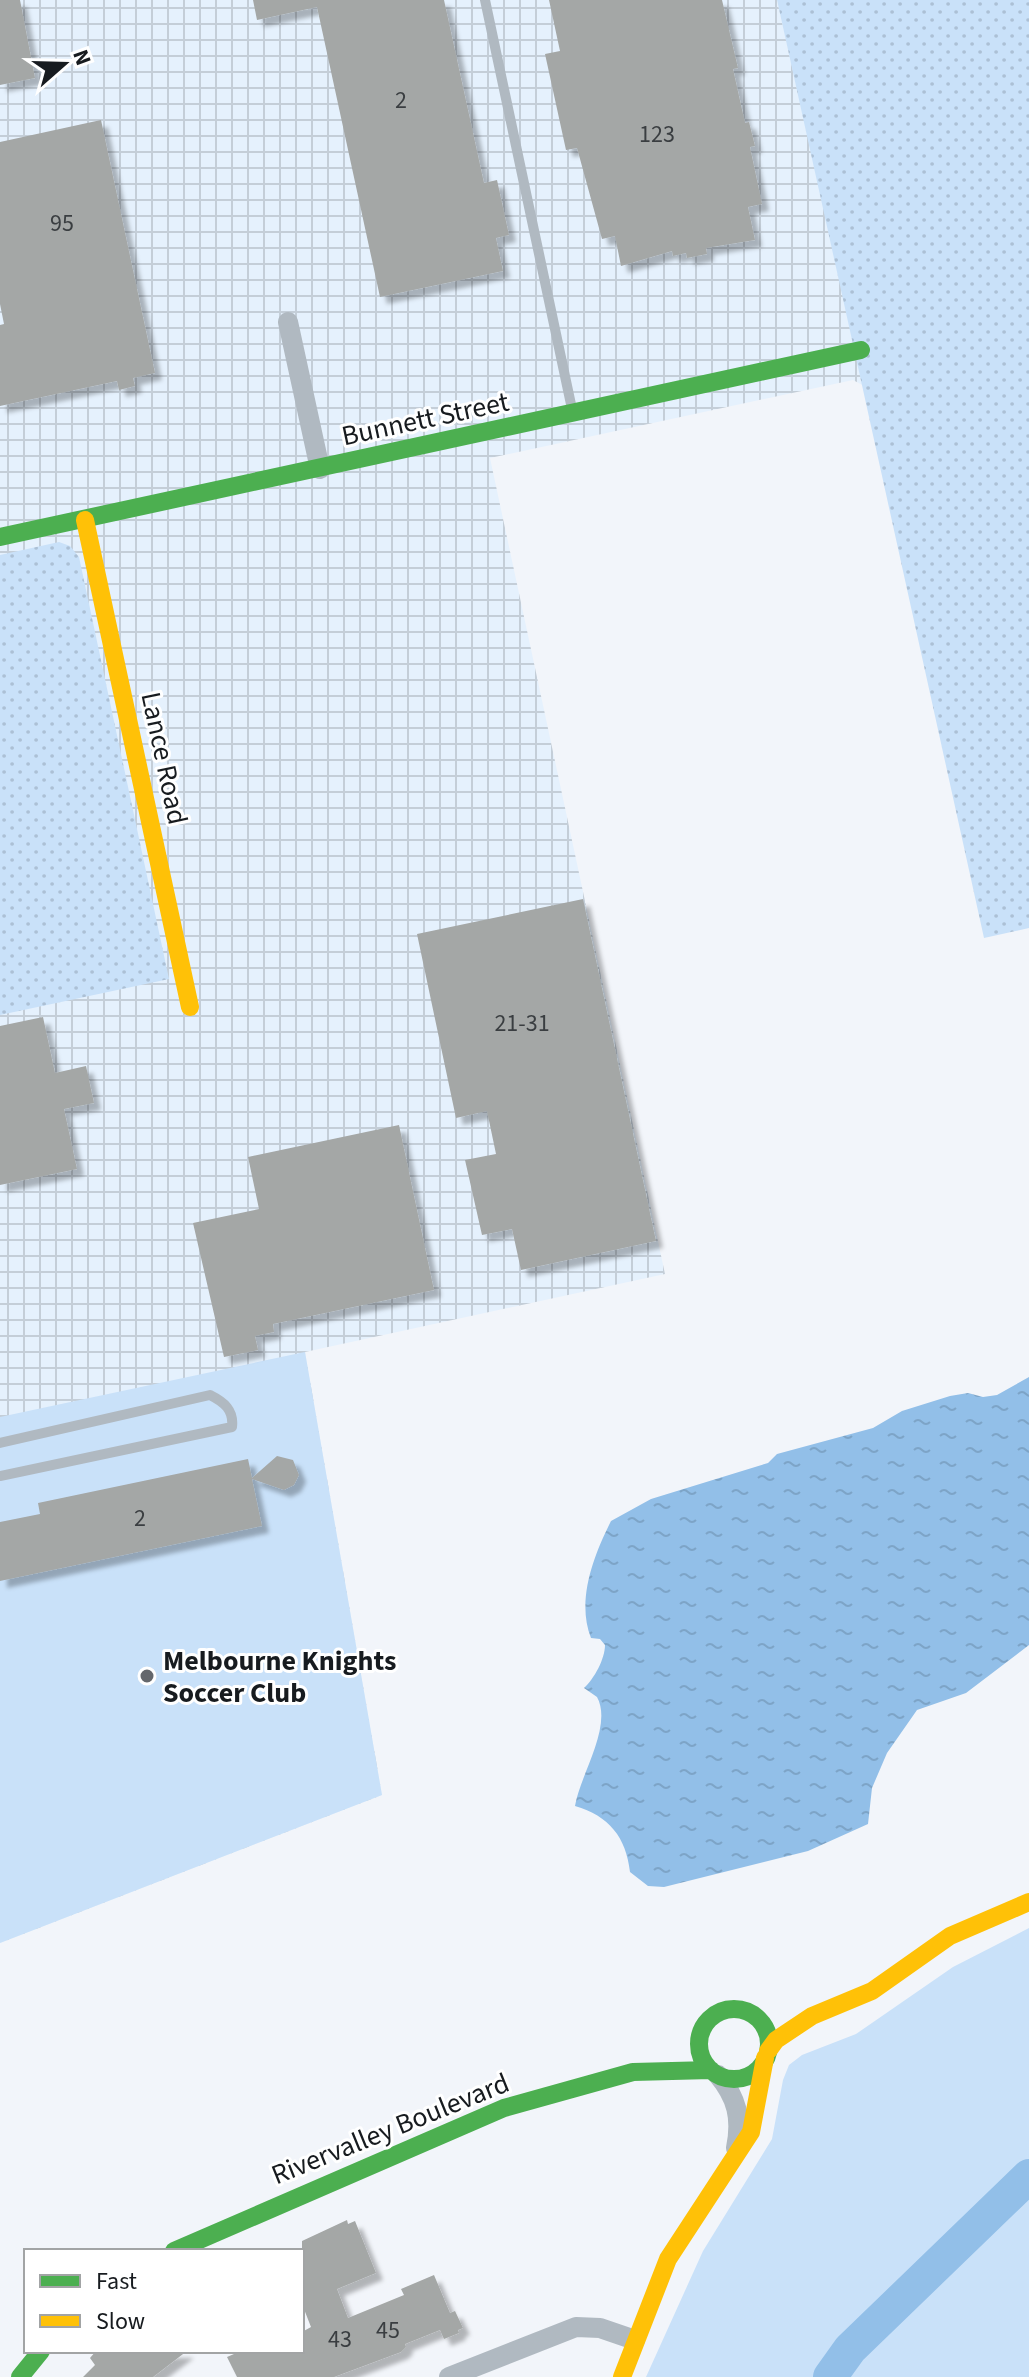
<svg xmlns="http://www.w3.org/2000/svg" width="1029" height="2377" font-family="'Source Sans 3',sans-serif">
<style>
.industrial{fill:url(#industrial-grid)}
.grass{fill:url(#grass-dots)}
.green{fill:#c9e1f9}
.water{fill:url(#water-ripples)}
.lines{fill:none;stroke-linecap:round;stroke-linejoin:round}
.river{stroke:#92bfe8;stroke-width:34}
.building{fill:#a4a7a6;filter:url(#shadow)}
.lane{stroke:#b0b9c1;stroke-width:10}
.street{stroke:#b0b9c1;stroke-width:20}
.fast{stroke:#4caf50;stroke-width:18}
.slow{stroke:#ffc107;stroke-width:18}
.poi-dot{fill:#64676c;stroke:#fff;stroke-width:3}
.labels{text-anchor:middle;stroke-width:6;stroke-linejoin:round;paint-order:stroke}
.number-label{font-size:24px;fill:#3a3e41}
.street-label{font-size:28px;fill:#171b1f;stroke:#fff}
.poi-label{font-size:28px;font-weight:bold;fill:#171b1f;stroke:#fff;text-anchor:start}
</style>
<defs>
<pattern id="industrial-grid" width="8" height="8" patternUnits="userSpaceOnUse" patternTransform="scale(2)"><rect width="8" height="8" fill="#e5f1fd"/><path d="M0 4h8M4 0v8" fill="none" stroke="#c4ced8"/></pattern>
<pattern id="grass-dots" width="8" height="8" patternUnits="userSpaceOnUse" patternTransform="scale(2)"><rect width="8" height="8" fill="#c9e1f9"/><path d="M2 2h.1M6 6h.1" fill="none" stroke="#acc0d5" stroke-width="1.8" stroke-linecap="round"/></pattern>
<pattern id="water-ripples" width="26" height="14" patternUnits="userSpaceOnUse" patternTransform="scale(2)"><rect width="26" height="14" fill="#92bfe8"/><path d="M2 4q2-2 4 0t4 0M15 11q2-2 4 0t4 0" fill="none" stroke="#7da4c7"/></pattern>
<filter id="shadow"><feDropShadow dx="7" dy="7" stdDeviation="2" flood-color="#0004"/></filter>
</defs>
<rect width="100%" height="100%" fill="#f2f5fa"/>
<path class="industrial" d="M0,0H777L864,386L853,380L490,458L665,1274L305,1352L382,1795L0,1943Z"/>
<path class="grass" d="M777,0H1029V928L984,938Z
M59,542L70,546L79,557L169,979L0,1015V555Z"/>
<path class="green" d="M305,1352L382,1795L0,1943V1417Z
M1029,1928V2377H646L703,2251L772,2139L783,2080L789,2065L802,2055L856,2034L953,1967Z"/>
<path class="water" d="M1029,1377V1645L966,1693L917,1710L887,1753L872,1788L868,1824L808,1851L664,1887L648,1886L630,1872C626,1837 609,1816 575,1806C580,1775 613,1726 597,1697L584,1688C594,1679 605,1659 605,1645L600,1639L591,1638C576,1600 594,1555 611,1521L651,1499L768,1463L777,1454L873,1428L902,1411L950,1396L968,1393L983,1397L997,1395Z"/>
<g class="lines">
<path class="river" d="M830,2377L850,2349L1029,2176"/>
</g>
<path class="building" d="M0,0H20L35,78L0,85Z
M253,0H444L484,183L497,180L509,235L496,238L503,271L380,297L317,7L257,20Z
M549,0H722L738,68L733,69L745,123L749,122L755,146L750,147L762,204L748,207L755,240L706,248L707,254L687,258L686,253L673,256L672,251L621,266L615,236L602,239L577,148L566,150L545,54L560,51Z
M101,120L155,373L133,378L135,386L119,390L117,381L0,406V325L4,324L0,304V142Z
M583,899L656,1241L521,1270L512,1229L482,1235L465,1160L496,1154L487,1111L456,1118L417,934Z
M43,1017L55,1073L86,1066L94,1103L64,1109L77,1169L0,1185V1026Z
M399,1125L434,1290L273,1324L274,1332L255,1336L258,1350L224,1357L193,1223L259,1209L248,1157Z
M277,1456L293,1460L299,1475L294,1485L284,1490L252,1479L262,1526L0,1581V1522L40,1514L38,1503L248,1459L252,1478Z
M347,2220L348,2224L355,2221L376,2273L337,2289L348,2318L404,2295L401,2289L434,2275L450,2313L455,2311L463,2328L458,2330L459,2333L444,2339L440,2330L405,2344L406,2347L401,2352L334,2377H237L227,2357L241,2351H302V2332L311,2327L302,2304V2241Z
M96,2351H187L153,2377H83L95,2365L90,2358Z"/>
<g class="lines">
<path class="lane" d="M485,0L572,409
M0,1443L210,1395C224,1402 234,1410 232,1427L0,1476"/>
<path class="street" d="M288,322L320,469
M718,2075C737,2098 742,2118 736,2148
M449,2377L576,2327L600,2328L635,2340"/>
<path class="fast" d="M0,537L861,350
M699 2044a35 35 0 1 1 70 0a35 35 0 1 1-70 0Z
M174,2251L504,2108L633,2072L711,2070
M20,2377L41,2351"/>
<path class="slow" d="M85,520L190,1007
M768,2051L776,2040L812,2016L872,1991L950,1936L1029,1902
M622,2377L668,2259L751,2132L765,2058"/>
</g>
<circle class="poi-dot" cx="147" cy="1676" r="8"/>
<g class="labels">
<g class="number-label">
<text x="401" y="108">2</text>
<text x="657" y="142">123</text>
<text x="62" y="231">95</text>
<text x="522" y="1031">21-31</text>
<text x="140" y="1526">2</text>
<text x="388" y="2338">45</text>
<text x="340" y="2347">43</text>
</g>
<g class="street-label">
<text transform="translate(425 418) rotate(-12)" y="10">Bunnett Street</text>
<text transform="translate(165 758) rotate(78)" y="10">Lance Road</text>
<text transform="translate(390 2128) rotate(-22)" y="10">Rivervalley Boulevard</text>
</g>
<g class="poi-label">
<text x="163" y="1670">Melbourne Knights<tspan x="163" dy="32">Soccer Club</tspan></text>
</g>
</g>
<rect x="24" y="2249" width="280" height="104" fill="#ffffff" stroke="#a2a4a5" stroke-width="2"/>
<rect x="40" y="2275" width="40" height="12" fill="#4caf50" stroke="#a2a4a5" stroke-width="2"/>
<text x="96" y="2289" font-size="24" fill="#171b1f">Fast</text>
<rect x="40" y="2315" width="40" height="12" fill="#ffc107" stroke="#a2a4a5" stroke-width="2"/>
<text x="96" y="2329" font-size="24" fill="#171b1f">Slow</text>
<g transform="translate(64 64) rotate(70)" stroke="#ffffff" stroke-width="6" paint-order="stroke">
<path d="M0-6L14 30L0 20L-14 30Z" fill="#171b1f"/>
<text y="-12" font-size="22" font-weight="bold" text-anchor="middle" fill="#171b1f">N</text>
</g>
</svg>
